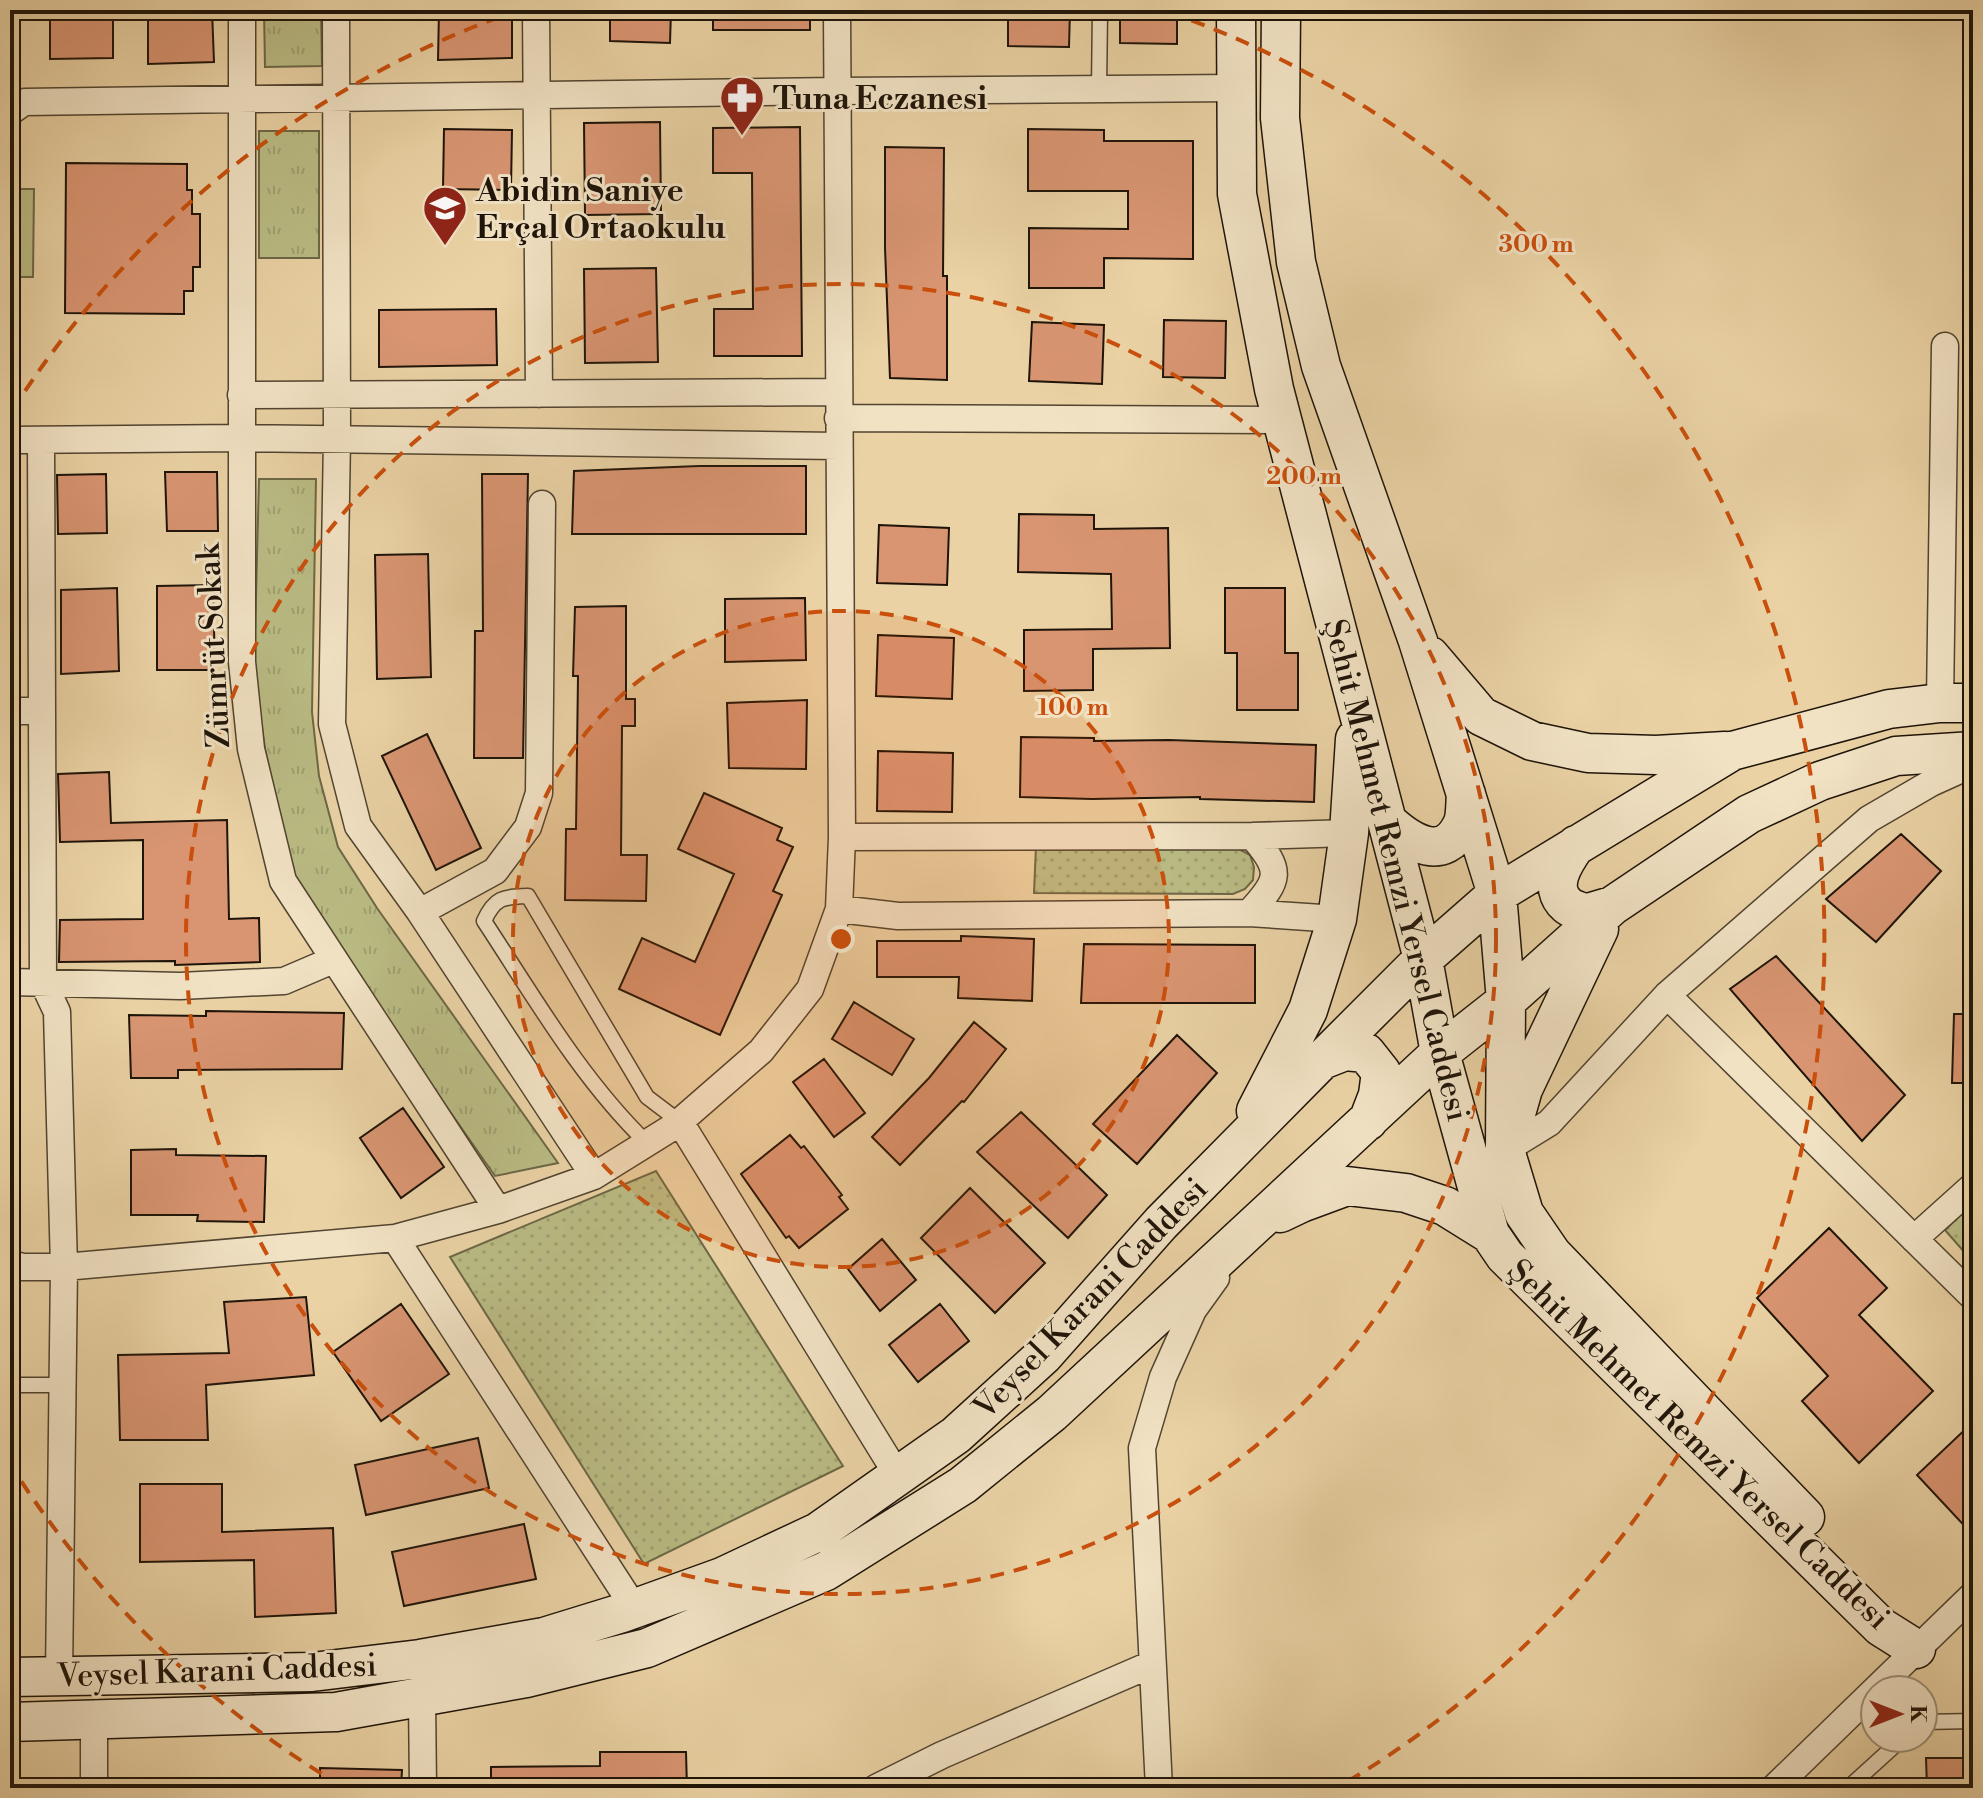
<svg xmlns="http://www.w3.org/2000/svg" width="1983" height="1798" font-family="'Libre Bodoni',serif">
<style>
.grass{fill:url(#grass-tufts);stroke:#6c6846;stroke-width:2}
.park{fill:url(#park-dots);stroke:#6c6846;stroke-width:2}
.pitch{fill:#babb84;stroke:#6c6846;stroke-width:2}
.building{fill:#d99572;stroke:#1e1409;stroke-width:2}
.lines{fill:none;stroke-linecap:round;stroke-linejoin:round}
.service-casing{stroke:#514430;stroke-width:17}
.minor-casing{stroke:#514430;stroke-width:29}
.secondary-casing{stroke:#1e1409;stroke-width:41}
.service{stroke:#f1e2c4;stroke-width:14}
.minor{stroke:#f1e2c4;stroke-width:26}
.secondary{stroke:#f1e2c4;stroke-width:38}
.ring{fill:none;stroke:#ca4f0c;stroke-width:4;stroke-dasharray:14 10}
.labels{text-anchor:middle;stroke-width:6;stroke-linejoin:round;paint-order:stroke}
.poi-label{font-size:32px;font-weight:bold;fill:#1e1409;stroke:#f1e2c4;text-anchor:start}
.street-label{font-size:32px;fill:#1e1409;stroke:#f1e2c4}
.centre{fill:#ca4f0c;stroke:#f1e2c4;stroke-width:4}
.ring-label{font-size:24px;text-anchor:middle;font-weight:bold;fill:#ca4f0c;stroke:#f1e2c4;stroke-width:6;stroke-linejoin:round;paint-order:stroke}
</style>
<defs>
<pattern id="grass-tufts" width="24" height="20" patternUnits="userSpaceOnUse" patternTransform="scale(2)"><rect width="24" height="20" fill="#babb84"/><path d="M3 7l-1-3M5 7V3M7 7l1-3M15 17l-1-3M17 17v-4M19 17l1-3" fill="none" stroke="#9fa071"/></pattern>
<pattern id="park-dots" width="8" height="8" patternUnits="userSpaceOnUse" patternTransform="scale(2)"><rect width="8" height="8" fill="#babb84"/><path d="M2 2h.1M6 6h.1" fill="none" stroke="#9fa071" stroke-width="1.8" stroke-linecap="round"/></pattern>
</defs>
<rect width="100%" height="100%" fill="#ead2a4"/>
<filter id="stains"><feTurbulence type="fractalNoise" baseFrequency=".0025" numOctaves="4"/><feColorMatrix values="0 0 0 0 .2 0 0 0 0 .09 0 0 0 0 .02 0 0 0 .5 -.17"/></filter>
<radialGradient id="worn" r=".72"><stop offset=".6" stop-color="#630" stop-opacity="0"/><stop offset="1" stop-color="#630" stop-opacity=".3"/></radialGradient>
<path class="grass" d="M264,10H321L322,66L265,67Z
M259,131H319V258H259Z
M259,479H316L312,712L319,776L338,847L377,908L558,1163L495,1176L332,943L296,887L265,749L254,673Z"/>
<path class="park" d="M1036,846L1237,848L1250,855L1254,867L1253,880L1245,889L1233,894L1034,893Z
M656,1171L843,1466L644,1564L450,1257Z
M1973,1203V1262L1945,1230Z"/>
<path class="pitch" d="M10,189H34L33,277H10Z"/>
<path class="building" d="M212,10L214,62L148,64V12Z
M439,10H512V58L438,60Z
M610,10H671L670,43L610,41Z
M713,10H810V30H713Z
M1008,10H1070L1069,47L1008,46Z
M1120,10H1177V44L1120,43Z
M50,14H113V58L50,59Z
M660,122L661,214L585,215L584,123Z
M800,127L802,356H714V309H753L752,173H713V128Z
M444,129L512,130L511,190L443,189Z
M1028,129L1104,130V141H1193V259L1104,258V288H1029V228L1128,229V191H1028Z
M885,147L944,148L943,276H947V380L890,378L885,248Z
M66,163L187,164V190H192V214H200V267H193V291H184V314L65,313Z
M656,268L658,362L585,363L584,269Z
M496,309L497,365L379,367V310Z
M1164,320L1226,321L1225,378L1163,377Z
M1032,322L1104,325L1102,384L1029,381Z
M699,466H806V534H572L574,471Z
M165,472H217L218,531H167Z
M106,474L107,533L58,534L57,475Z
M482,474H528L523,758H474L475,631H483Z
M1019,514L1094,515V529L1168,528L1170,648L1093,649V690L1024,691V630L1112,629L1111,574L1018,572Z
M879,525L949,528L947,585L877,583Z
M428,554L431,677L377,679L375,555Z
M213,585L215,670H157V586Z
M117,588L119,671L61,674V590Z
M1225,588H1285V653H1298V710H1237V653H1225Z
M805,598L806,660L725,662V599Z
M626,606V699H635V726H622L621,855H647L646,901L565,900L566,829H576L578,676H573L575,607Z
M878,635L954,638L952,699L876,696Z
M807,700L806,769L729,768L727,703Z
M427,734L481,848L436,870L382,756Z
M1021,737L1094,738V741L1169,740L1316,745L1314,802L1200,799V797L1092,799L1020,797Z
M878,751L953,753L952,812L877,811Z
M109,772L111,823L227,820L229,919L259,918L260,962L175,965V961L59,962L60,920L143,919V840L60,842L58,774Z
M704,793L782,828L777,840L793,847L773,891L782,895L720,1035L619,989L642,938L695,962L734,874L678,849Z
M1901,834L1941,871L1876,942L1826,899Z
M961,936L1034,939L1032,1001L958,998L959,977H877V941H961Z
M1084,944L1255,945V1003H1081Z
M1776,956L1905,1095L1862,1141L1730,989Z
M854,1002L914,1039L892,1075L832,1039Z
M206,1011L344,1013L342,1069L178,1070V1078H131L129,1015L206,1016Z
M1954,1014H1973V1083H1952Z
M974,1022L1006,1049L964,1102L962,1101L900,1165L872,1137L929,1078Z
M1177,1035L1217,1073L1137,1164L1093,1124Z
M824,1059L865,1113L834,1137L793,1082Z
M403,1108L444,1167L401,1198L360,1138Z
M1021,1112L1107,1195L1068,1238L977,1152Z
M790,1135L801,1148L804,1146L842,1195L839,1197L848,1209L799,1248L789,1236L786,1238L741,1174Z
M176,1149V1155L266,1156L264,1222L197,1221L198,1215H131V1150Z
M970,1188L1045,1263L995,1313L921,1238Z
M1829,1228L1887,1288L1859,1315L1933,1391L1859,1463L1802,1401L1828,1376L1757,1298Z
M882,1239L916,1280L880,1311L848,1269Z
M306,1297L314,1375L206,1385L208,1440H120L118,1355L229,1353L224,1302Z
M401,1304L449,1374L381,1421L333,1352Z
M940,1304L969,1341L918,1382L889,1345Z
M1973,1422V1535L1917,1475Z
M478,1438L489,1488L366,1515L355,1465Z
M140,1484H222V1532L333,1528L336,1613L255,1617L254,1560L140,1562Z
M524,1524L536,1579L404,1606L392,1552Z
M600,1752H686L687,1788H491V1767L600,1766Z
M1926,1758H1973V1788H1927Z
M320,1768L402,1770L401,1788H320Z"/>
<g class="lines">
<g class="service-casing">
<path id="service" d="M1099,89L1100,10
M647,1143C581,1079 534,997 484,921C495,897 503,897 528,896L647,1097L680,1122
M10,1385H63
M1923,1722L1973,1721
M1848,1788L1903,1738"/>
</g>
<g class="minor-casing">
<path id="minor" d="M242,10V662L251,749L283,881L498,1210
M336,10L337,439L332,724L358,826L420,912L594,1176
M536,10L539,394
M10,112L24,102L837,91L1236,88
M241,395L838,392
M838,418L1282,420
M10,440L241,438L838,446
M41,440L43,982L57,1012L64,1267L59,1676
M1940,703L1945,346
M10,711H41
M842,837L1252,836L1349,833
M839,909L898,916L1249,913L1337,919
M420,912L495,871L528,827L539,793L542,504
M1249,913C1280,880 1283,871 1252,836
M10,982L180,986L284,981L333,960
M1667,995L1973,1297
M680,1122L898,1476
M1505,1150L1549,1123L1667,995L1869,819L1931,783L1973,764
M395,1238L635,1609
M1914,1239L1973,1186
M10,1264L23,1267H64L395,1238L498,1210L594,1176L676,1125L761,1051L810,989L839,909L842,837L837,10
M422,1697L423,1788
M94,1719V1788
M876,1788L942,1755L1152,1664
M1159,1788L1142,1448L1163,1377L1193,1310L1216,1278
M1774,1788L1973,1595"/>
</g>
<g class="secondary-casing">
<path id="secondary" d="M1236,10L1237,194L1274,389L1423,959L1440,1053L1490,1234L1505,1256L1881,1627L1916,1649
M1281,10L1280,118L1296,262L1321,366L1418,641L1497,894L1506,1001L1505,1150L1524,1213L1552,1254L1805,1517
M1430,656L1481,716L1532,741L1588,753L1656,755L1725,751
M1389,823C1411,843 1444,863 1462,825C1466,817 1465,803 1466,794
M1576,845C1564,862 1547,887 1567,905C1571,909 1580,911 1585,914L1612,906
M1322,1060L1345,1051L1366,1053L1381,1072L1378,1095L1368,1121
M1256,1111L1308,1010L1337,919L1349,833L1355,739
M1515,1117L1523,1089L1599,929
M1280,1213L1301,1203L1347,1186L1406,1193L1445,1206L1490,1234
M10,1677L312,1672L420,1659L544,1637L622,1613L722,1577L818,1532L956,1435L1044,1355L1161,1223L1322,1060L1423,959L1497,894L1732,751L1889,709L1940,703H1973
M10,1722L336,1712L526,1678L647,1648L826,1571L963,1485L1052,1413L1440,1053L1506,1001L1612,906L1749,814L1820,781L1896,756L1973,751"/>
</g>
<use href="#service" class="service"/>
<use href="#minor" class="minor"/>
<use href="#secondary" class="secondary"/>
</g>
<circle cx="841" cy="939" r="328" fill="#ca4f0c" fill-opacity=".12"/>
<g class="ring">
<circle cx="841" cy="939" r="328"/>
<circle cx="841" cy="939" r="655"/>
<path d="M342 1786A983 983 0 0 1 12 1467M12 411A983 983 0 0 1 513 12M1169 12A983 983 0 0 1 1340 1786"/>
</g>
<defs>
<g id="pharmacy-pin" transform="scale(2.3)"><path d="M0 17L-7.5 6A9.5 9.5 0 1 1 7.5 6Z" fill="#8f2418" stroke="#f1e2c4"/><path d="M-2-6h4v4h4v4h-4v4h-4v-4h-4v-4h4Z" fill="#fff"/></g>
<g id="school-pin" transform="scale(2.3)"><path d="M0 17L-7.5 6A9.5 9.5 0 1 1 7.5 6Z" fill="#8f2418" stroke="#f1e2c4"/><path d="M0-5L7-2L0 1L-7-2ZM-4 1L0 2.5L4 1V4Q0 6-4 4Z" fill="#fff"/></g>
</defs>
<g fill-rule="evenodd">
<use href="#pharmacy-pin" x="742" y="98"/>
<use href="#school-pin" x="445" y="208"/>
</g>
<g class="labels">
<g class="poi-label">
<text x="773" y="109">Tuna Eczanesi</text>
<text x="476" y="201">Abidin Saniye<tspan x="476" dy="37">Erçal Ortaokulu</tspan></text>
</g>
<g class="street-label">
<text transform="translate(213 646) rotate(-93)" y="11">Zümrüt Sokak</text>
<text transform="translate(1397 870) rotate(76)" y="11">Şehit Mehmet Remzi Yersel Caddesi</text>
<text transform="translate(1090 1298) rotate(-46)" y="11">Veysel Karani Caddesi</text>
<text transform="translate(1699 1444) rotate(44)" y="11">Şehit Mehmet Remzi Yersel Caddesi</text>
<text transform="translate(217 1670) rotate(-2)" y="11">Veysel Karani Caddesi</text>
</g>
</g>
<circle cx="841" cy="939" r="12" class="centre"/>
<g class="ring-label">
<text x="1536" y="252">300 m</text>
<text x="1304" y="484">200 m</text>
<text x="1073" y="715">100 m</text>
</g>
<rect width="1983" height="1798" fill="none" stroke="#ead2a4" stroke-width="40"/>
<rect x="12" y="12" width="1959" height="1774" fill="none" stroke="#1e1409" stroke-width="4"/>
<rect x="20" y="20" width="1943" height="1758" fill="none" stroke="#1e1409" stroke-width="2"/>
<g transform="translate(1899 1714) rotate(90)"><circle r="38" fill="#f1e2c4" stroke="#9d9079" stroke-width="2"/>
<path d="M0-6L14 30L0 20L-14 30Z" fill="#8f2418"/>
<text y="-12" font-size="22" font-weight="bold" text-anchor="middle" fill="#1e1409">K</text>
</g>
<rect width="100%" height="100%" filter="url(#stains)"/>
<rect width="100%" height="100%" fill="url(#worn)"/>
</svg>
